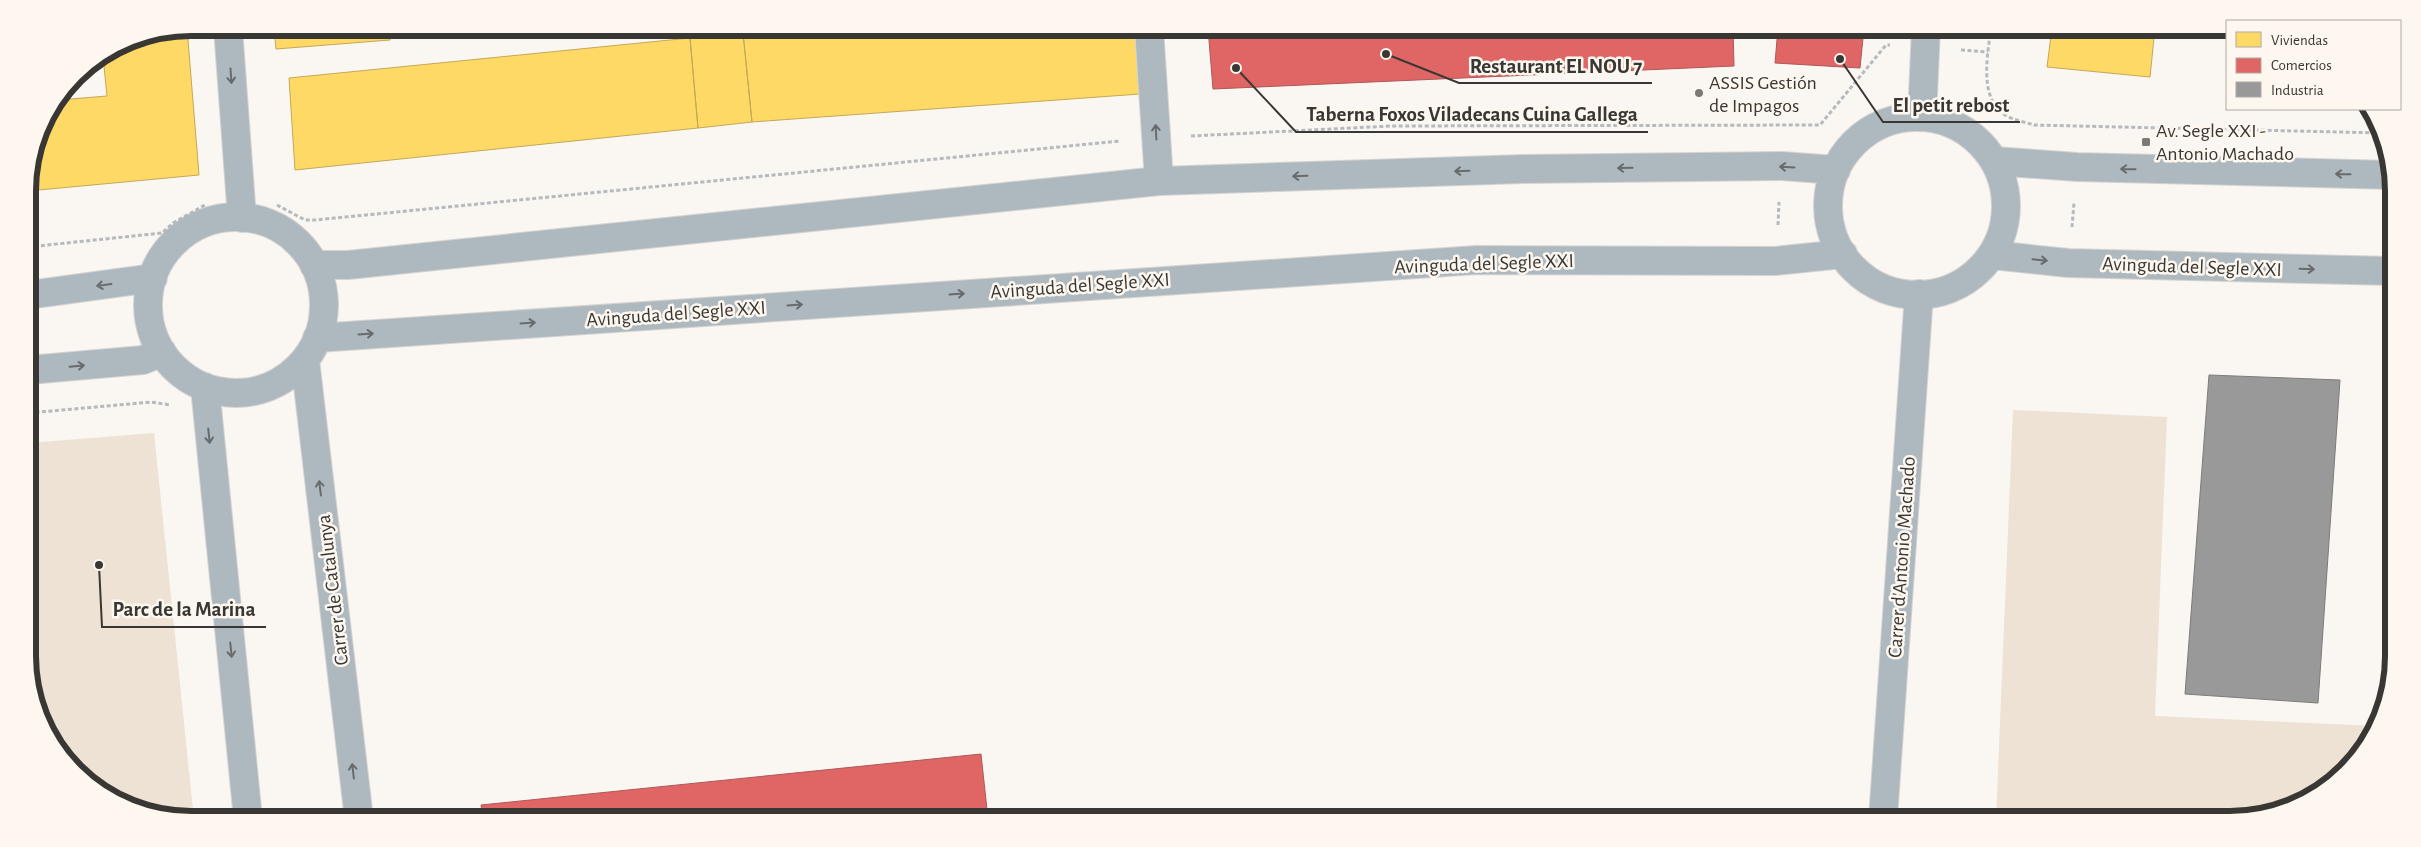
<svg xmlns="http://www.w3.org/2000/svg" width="2421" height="847" font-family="'Alegreya Sans',sans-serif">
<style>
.green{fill:#eee2d4}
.homes{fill:#ffd966;stroke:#c4a857}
.shops{fill:#e06666;stroke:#ae5857}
.industry{fill:#999;stroke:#7c7c7b}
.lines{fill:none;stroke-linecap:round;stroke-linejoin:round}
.street-casing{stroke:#d6d4d1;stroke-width:30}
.path{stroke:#b5babd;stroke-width:3;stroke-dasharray:4 2.5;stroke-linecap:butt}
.street{stroke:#aeb9bf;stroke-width:28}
.oneway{stroke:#686b6c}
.poi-dot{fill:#7d7a76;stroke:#fdf7ef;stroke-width:2}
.labels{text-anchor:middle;stroke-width:5;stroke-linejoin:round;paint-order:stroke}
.poi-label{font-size:20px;fill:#393734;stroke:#fdf7ef;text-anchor:start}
.street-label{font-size:20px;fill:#393734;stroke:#fdf7ef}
.rim{fill:none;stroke:#393734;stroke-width:6}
.leader{fill:none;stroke:#393734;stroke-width:2}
.callout-dot{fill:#393734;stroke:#fdf7ef;stroke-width:2}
.callout-label{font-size:21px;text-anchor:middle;font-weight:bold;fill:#393734;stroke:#fdf7ef;stroke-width:5;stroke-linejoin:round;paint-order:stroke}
</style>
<rect width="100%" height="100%" fill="#faf6f2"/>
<path class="green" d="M2013,410L2167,417L2155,716L2376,726L2360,755L2329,786L2283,811L2240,819H1996Z
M154,433L194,819L139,811L68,764L31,688L29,443Z"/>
<path class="homes" d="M187,28L199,175L28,191V180L44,119L59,100L107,96L103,56L129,40Z
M274,28H389L390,40L276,49Z
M816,28H1135L1140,94L752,122L743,33Z
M2052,28H2155L2150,77L2047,67Z
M743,33L752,122L698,128L690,38Z
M690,38L698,128L295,170L289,78Z"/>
<path class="shops" d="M1208,28H1733L1734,66L1213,89Z
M1778,28H1864L1860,68L1775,63Z
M981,754L988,819H483L481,805Z"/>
<path class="industry" d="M2209,375L2340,380L2318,703L2185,694Z"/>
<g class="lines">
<g class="street-casing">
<path id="street" d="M228,28L242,218
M1149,28L1159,181
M1922,117L1926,28
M1828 206a89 89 0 1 1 178 0a89 89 0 1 1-178 0Z
M1994,161L2077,167L2392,175
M148 305a88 88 0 1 1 176 0a88 88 0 1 1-176 0Z
M1992,255L2068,263L2392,271
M314,265H348L1159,181L1523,169L1782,166L1836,170
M28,295L153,278
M317,338L1477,260L1775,261L1843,254
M305,360L359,819
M29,370L143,360L162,352
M205,387L248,819
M1883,819L1919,294"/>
</g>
<path class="path" d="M1991,28C1988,53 1978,98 2005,115C2013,120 2025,122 2034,125L2382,133
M1961,50L1988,52
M1191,136L1391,126L1820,125L1886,45H1890
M277,205L305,220H315L1120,141
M1778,225L1779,202
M2072,227L2074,203
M28,247L162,233L173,223L205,205
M29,413L151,402L171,405"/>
<use href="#street" class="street"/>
</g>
<defs><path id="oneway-shaft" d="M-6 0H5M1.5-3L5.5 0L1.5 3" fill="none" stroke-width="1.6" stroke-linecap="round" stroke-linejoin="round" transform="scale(1.25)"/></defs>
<g class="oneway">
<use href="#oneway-shaft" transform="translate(231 76) rotate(86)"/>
<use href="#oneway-shaft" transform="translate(1156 132) rotate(-93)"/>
<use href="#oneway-shaft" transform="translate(1787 167) rotate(-177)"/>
<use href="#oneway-shaft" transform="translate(1625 168) rotate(179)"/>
<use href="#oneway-shaft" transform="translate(2128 169) rotate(-179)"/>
<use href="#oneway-shaft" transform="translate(1462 171) rotate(178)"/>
<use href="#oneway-shaft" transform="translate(2343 174) rotate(-179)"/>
<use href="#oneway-shaft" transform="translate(1300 176) rotate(178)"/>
<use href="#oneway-shaft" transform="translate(2040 260) rotate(6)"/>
<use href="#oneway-shaft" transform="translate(2307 269) rotate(2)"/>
<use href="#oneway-shaft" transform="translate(104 285) rotate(172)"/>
<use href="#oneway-shaft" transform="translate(957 294) rotate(-4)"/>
<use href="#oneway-shaft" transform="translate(795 305) rotate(-4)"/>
<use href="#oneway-shaft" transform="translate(528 323) rotate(-4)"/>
<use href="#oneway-shaft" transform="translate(366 334) rotate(-4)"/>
<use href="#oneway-shaft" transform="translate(77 366) rotate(-5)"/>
<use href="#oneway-shaft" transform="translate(209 436) rotate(84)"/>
<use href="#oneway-shaft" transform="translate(320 488) rotate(-97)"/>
<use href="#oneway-shaft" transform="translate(231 650) rotate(84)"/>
<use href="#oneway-shaft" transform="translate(353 771) rotate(-97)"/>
</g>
<g class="poi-dot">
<circle cx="1699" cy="93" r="5"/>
<rect x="2141" y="137" width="10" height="10" rx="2.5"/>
</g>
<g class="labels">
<g class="poi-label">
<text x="1709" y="89">ASSIS Gestión<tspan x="1709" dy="23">de Impagos</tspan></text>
<text x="2156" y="137">Av. Segle XXI -<tspan x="2156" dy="23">Antonio Machado</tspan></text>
</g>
<g class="street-label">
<text transform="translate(1484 263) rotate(-2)" y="7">Avinguda del Segle XXI</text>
<text transform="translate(2192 266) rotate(2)" y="7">Avinguda del Segle XXI</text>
<text transform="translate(1080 285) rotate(-4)" y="7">Avinguda del Segle XXI</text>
<text transform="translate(676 313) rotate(-4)" y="7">Avinguda del Segle XXI</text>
<text transform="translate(1901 557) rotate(-86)" y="7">Carrer d'Antonio Machado</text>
<text transform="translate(332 590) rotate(-97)" y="7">Carrer de Catalunya</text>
</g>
</g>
<path d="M0 0H2421V847H0ZM191 36H2230A155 155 0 0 1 2385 191V656A155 155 0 0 1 2230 811H191A155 155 0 0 1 36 656V191A155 155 0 0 1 191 36Z" fill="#fdf7ef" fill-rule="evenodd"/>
<path class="rim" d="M191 36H2230A155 155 0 0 1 2385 191V656A155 155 0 0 1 2230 811H191A155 155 0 0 1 36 656V191A155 155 0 0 1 191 36Z"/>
<path class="leader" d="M1386 54L1459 83H1652M1840 59L1883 122H2020M1236 68L1296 132H1648M99 565L102 627H266"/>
<g class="callout-dot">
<circle cx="1386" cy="54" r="5"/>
<circle cx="1840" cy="59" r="5"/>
<circle cx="1236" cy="68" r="5"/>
<circle cx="99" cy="565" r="5"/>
</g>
<g class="callout-label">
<text x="1556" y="73">Restaurant EL NOU 7</text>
<text x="1951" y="112">El petit rebost</text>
<text x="1472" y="121">Taberna Foxos Viladecans Cuina Gallega</text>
<text x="184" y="616">Parc de la Marina</text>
</g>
<rect x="2226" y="20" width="175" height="90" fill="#fdf7ef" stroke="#afaaa4"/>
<rect x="2236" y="32" width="25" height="15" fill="#ffd966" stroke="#afaaa4"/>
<text x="2271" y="45" font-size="15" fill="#393734">Viviendas</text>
<rect x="2236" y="58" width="25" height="15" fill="#e06666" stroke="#afaaa4"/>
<text x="2271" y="70" font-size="15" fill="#393734">Comercios</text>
<rect x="2236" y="82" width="25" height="15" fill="#999999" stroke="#afaaa4"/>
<text x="2271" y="95" font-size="15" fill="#393734">Industria</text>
</svg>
